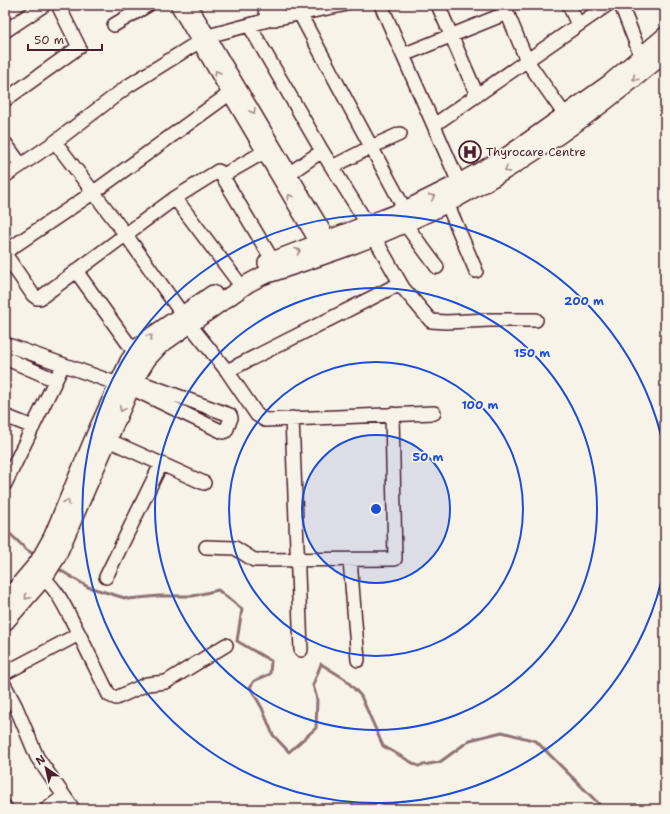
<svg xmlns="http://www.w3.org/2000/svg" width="670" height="814" font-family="'Shantell Sans',sans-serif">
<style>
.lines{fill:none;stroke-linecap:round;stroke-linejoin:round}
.stream{stroke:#8e7275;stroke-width:3}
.minor-casing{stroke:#4a1f2b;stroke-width:16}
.major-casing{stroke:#4a1f2b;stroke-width:20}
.minor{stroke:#f7f3e8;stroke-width:13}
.major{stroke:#f7f3e8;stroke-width:17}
.oneway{stroke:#a0898a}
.ring{fill:none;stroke:#1d4ed8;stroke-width:2}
.labels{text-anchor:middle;stroke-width:3.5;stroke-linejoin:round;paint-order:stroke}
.poi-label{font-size:12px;fill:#4a1f2b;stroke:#f7f3e8;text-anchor:start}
.centre{fill:#1d4ed8;stroke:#f7f3e8;stroke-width:2}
.ring-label{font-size:12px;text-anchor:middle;font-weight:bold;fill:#1d4ed8;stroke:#f7f3e8;stroke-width:3.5;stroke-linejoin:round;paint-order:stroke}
</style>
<rect width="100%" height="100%" fill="#f7f3e8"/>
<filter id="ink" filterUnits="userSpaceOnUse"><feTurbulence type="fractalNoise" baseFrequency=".025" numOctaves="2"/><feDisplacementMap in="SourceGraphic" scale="8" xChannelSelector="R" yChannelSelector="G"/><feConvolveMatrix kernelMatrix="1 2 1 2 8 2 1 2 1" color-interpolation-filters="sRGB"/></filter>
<g filter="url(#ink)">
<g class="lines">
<path class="stream" d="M5,529L27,550L35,555
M55,567L88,587L128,599L159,596H193L218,590L242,609L237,641L271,661L270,674L254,681L250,687L262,708L273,735L289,752L316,728L317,699L313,685L321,664L345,679L361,696L383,746L418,766L440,762L470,740L502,732L536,741L604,809"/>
<g class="minor-casing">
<path id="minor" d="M177,5L322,251
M190,5L333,246
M264,5L268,20
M381,5L463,192
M438,5L477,95
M504,5L527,61L565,115
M569,5L578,25
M621,5L641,56
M300,14L405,210
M275,19L277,5
M114,25L148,5
M249,25L322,151L368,225
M5,31L44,5
M403,55L507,13
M5,100L79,47L58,5
M434,125L607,5
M55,142L126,235L190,325L227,371L257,415L265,420L434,413
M5,143L21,165
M332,167L371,147L400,134
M290,173L322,151
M5,176L55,142L128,86L208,36L268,20L343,5
M222,176L264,152
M175,198L236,279
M447,203L476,271
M405,224L437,267
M374,237L403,288
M5,252L94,192L229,94
M5,254L33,295L37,298H40L175,198L218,171L220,172L273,261
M76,271L135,353
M5,344L118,384
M5,358L55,380
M227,371L395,286L403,288L431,321L446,322L490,320H536
M131,388L223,432L226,431L231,418L230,415L134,380
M5,416L33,427
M292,418L301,650
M108,440L204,483
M5,484L63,365
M206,547L235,548L254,560L395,559L392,414
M350,560L358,660
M37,574C57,585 68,614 79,634
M106,577L161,464
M5,673L79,634L109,695L116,698L147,684L166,682L226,645
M5,686L16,707L37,757L73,809
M5,807L6,809
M47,809L64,796"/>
</g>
<g class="major-casing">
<path id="major" d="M267,263L405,210L459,183L506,157L609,84L665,36
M5,602L38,563L52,538L96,433L129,361L139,347L152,336L213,294
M5,622L44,577L56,558L134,380L147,359L160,345L247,284L262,276C310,260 358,245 404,224C500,181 585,121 665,53"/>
</g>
<use href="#minor" class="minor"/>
<use href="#major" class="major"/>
</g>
<defs><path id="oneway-chevron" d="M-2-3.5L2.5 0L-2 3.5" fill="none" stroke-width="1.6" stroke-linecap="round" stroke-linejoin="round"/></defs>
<g class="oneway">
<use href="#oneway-chevron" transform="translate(217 73) rotate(-121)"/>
<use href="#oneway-chevron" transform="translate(635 78) rotate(140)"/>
<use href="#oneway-chevron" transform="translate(253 111) rotate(59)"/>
<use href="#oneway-chevron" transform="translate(507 170) rotate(151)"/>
<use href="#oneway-chevron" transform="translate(290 197) rotate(-121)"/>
<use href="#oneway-chevron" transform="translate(432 197) rotate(-26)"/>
<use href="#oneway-chevron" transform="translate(298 251) rotate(-21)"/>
<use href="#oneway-chevron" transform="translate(150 337) rotate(-38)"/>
<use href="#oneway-chevron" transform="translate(122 409) rotate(114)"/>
<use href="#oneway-chevron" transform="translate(67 502) rotate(-67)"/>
<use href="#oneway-chevron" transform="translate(27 597) rotate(131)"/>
</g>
</g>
<circle cx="376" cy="509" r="74" fill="#1d4ed8" fill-opacity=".12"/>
<g class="ring">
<circle cx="376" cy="509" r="74"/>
<circle cx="376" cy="509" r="147"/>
<circle cx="376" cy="509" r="221"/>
<path d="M665 565A294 294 0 1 1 665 453"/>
</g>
<defs>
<g id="hospital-ring" transform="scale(1.15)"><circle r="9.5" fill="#f7f3e8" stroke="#4a1f2b" stroke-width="1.5"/><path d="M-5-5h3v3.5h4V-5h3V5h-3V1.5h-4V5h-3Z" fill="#4a1f2b"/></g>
</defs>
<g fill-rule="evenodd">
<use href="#hospital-ring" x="470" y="152"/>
</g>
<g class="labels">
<g class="poi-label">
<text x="486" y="156">Thyrocare Centre</text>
</g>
</g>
<circle cx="376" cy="509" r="6" class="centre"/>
<g class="ring-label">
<text x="584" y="305">200 m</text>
<text x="532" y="357">150 m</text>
<text x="480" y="409">100 m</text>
<text x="428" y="461">50 m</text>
</g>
<rect width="670" height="814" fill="none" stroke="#f7f3e8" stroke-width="20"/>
<rect x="10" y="10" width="650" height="794" fill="none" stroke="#4a1f2b" stroke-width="1.5" filter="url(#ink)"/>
<g transform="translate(46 768) rotate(326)" stroke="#f7f3e8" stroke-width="3" paint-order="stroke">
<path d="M0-3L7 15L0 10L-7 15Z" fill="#4a1f2b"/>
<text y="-6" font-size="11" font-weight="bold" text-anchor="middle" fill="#4a1f2b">N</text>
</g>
<path d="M28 44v6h74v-6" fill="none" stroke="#4a1f2b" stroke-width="2"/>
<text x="34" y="44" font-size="12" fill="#4a1f2b" stroke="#f7f3e8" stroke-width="3" paint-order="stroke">50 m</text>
</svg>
